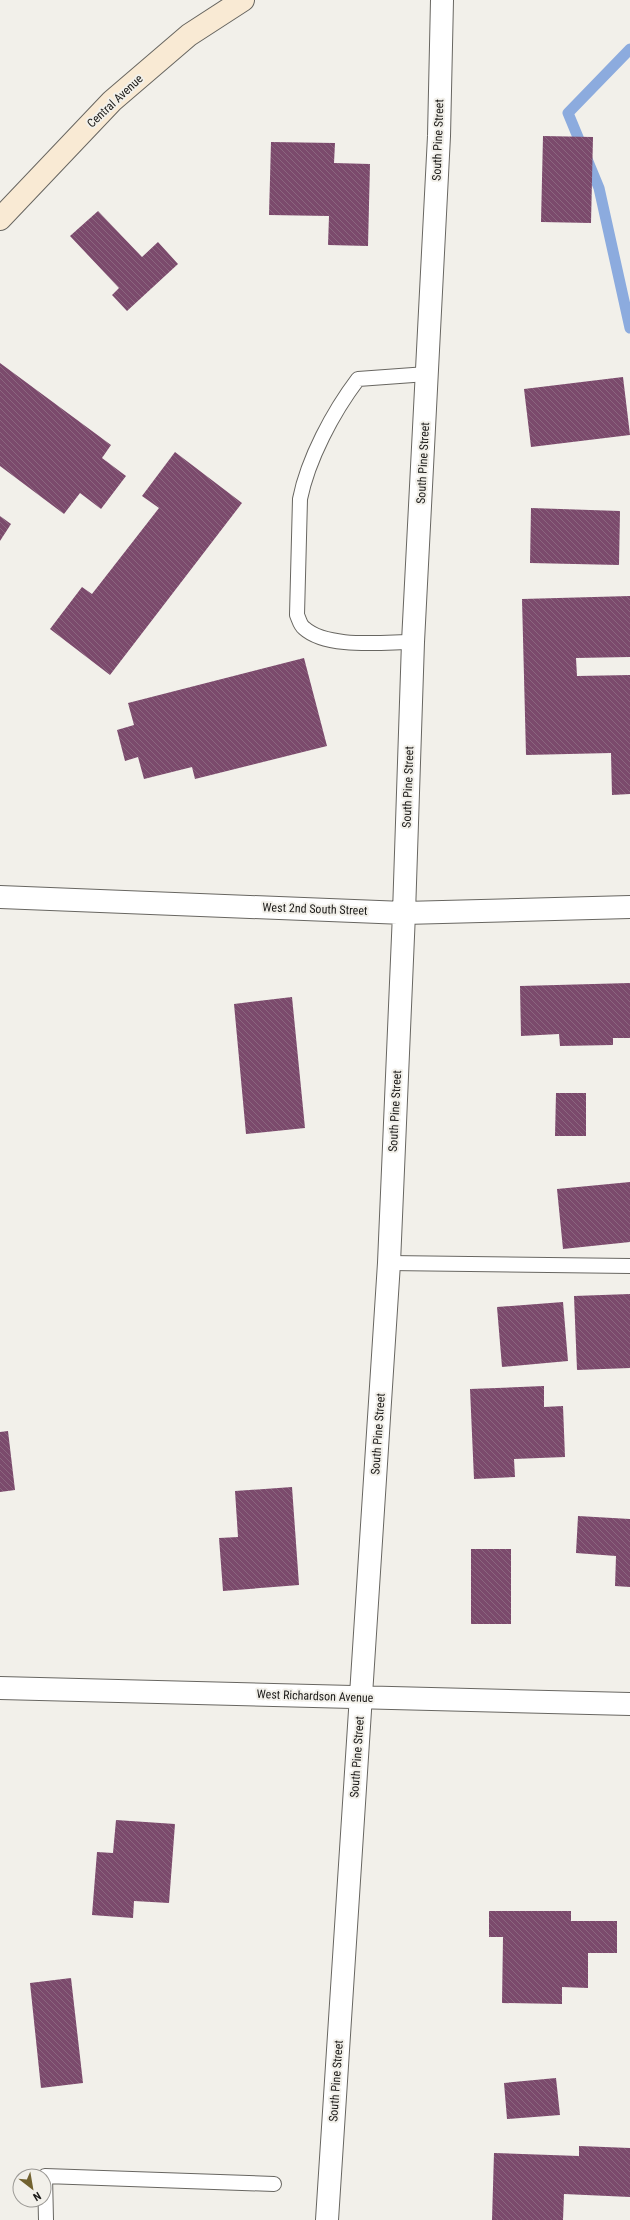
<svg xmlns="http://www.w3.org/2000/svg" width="630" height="2220" font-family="'Roboto Condensed',sans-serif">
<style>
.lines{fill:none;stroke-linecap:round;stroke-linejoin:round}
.stream{stroke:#8cabde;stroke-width:11}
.building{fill:url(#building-back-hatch)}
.lane-casing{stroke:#686661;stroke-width:16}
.street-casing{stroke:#686661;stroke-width:24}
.secondary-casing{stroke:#686661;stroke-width:24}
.lane{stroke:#fff;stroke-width:14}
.street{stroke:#fff;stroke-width:22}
.secondary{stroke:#f9ead4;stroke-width:22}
.labels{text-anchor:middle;stroke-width:4;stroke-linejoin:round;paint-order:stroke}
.street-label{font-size:12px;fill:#1a1917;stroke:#f2f0ea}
</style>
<defs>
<pattern id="building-back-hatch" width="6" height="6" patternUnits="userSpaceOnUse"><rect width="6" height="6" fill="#7b4a6c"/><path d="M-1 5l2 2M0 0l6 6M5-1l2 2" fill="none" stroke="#8b667f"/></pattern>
</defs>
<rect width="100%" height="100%" fill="#f2f0ea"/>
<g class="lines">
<path class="stream" d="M630,49L568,113L599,188L630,328"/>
</g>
<path class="building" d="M543,136L593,137L591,223L541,222Z
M271,142L335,143L334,163L370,164L368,246L328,245L329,216L269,215Z
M98,211L142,257L158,242L178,264L127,311L112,295L119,288L70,236Z
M0,363L111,445L102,458L126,476L101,509L80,493L64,514L0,466Z
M623,377L630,435L531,447L524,389Z
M175,452L242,503L110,675L50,629L82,587L92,594L159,508L142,496Z
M531,508L620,511L619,565L530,563Z
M0,516L11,524L0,541Z
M630,596V657L576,658L577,676L630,675V794L612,795L611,753L526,755L522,599Z
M304,658L327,746L195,779L192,767L144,779L138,757L125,761L117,730L134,725L128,703Z
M630,983V1038H613V1045L560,1046L559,1034L521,1036L520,986Z
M292,997L305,1128L246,1134L234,1004Z
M556,1093H586V1136H555Z
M630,1182V1242L563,1249L557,1189Z
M630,1294V1368L577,1370L574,1296Z
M563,1302L568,1361L502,1367L497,1307Z
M544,1386V1407L563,1406L565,1457L514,1459L515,1477L474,1479L470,1389Z
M8,1431L15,1490L0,1492V1432Z
M292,1487L299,1585L223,1591L219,1538L238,1537L235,1491Z
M578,1516L630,1519V1587L615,1586L616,1556L576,1553Z
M471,1549H511V1624H471Z
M116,1820L175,1824L169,1903L134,1901L133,1918L92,1915L97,1852L113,1853Z
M489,1911H571V1921H617V1953H588V1988L562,1987V2004L502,2003L503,1937H489Z
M71,1978L83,2083L41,2088L30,1983Z
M556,2078L560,2115L507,2119L504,2083Z
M579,2146L630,2148V2197L564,2194L563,2220H492L494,2153L579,2156Z"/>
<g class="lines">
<g class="lane-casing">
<path id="lane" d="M413,642C383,642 327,649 304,628C300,625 299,619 297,615L300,499C308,459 333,412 358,379L427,374
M389,1263L630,1266
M46,2220L45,2176L274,2184"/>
</g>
<g class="street-casing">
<path id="street" d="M0,897L404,913L630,907
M0,1688L630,1704
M327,2220L389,1263L404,913L413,642L439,136L442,0"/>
</g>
<g class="secondary-casing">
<path id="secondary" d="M0,219L112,101L189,35L243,0"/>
</g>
<use href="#lane" class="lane"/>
<use href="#street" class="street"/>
<use href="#secondary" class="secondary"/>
</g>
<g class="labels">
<g class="street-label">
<text transform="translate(115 101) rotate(-43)" y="4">Central Avenue</text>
<text transform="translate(438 140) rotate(-88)" y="4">South Pine Street</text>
<text transform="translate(423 463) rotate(-87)" y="4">South Pine Street</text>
<text transform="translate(408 787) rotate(-88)" y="4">South Pine Street</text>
<text transform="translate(315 909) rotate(2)" y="4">West 2nd South Street</text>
<text transform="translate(395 1111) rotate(-87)" y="4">South Pine Street</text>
<text transform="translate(378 1434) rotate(-86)" y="4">South Pine Street</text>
<text transform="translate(315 1696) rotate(2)" y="4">West Richardson Avenue</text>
<text transform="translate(357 1757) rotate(-86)" y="4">South Pine Street</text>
<text transform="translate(336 2081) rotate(-86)" y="4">South Pine Street</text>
</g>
</g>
<g transform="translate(32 2188) rotate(149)"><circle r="19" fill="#f2f0ea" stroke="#9c9a96"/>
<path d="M0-3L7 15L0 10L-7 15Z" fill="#726230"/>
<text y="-6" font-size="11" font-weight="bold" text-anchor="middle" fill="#1a1917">N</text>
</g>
</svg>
